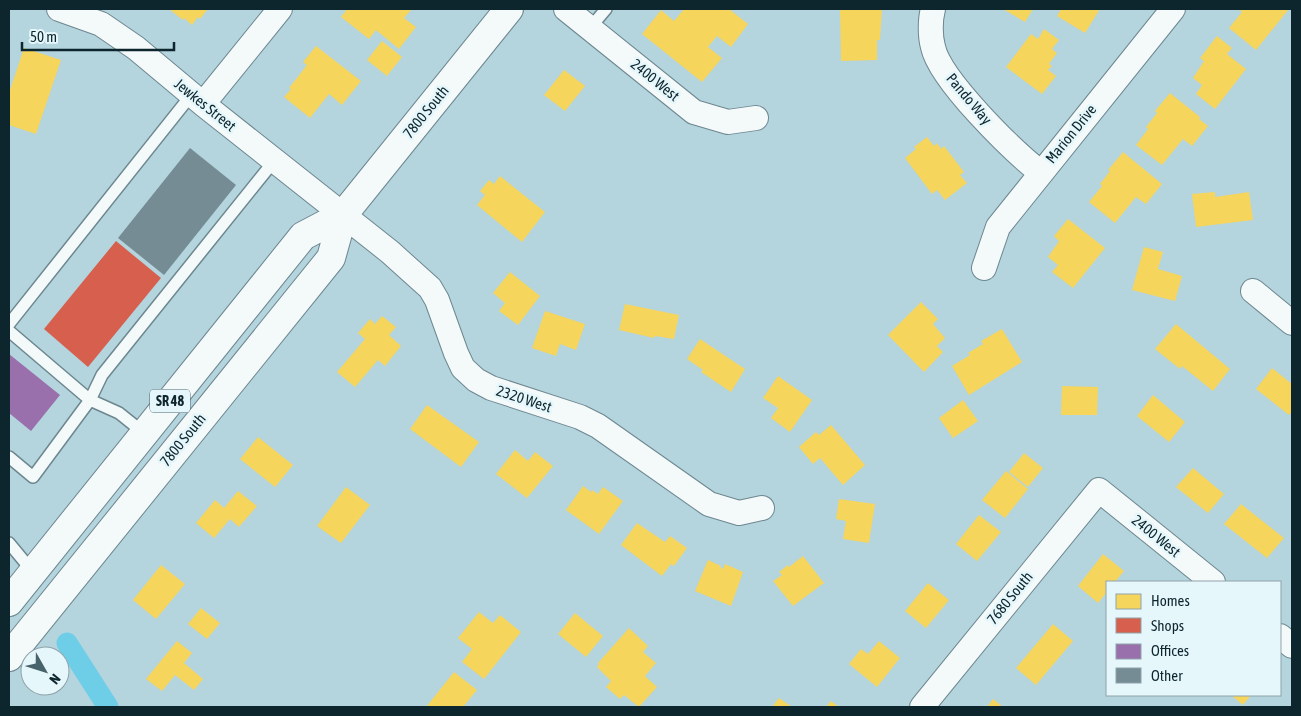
<svg xmlns="http://www.w3.org/2000/svg" width="1301" height="716" font-family="'Asap Condensed',sans-serif">
<style>
.homes{fill:#f6d55c}
.shops{fill:#d6604d}
.offices{fill:#9970ab}
.lines{fill:none;stroke-linecap:round;stroke-linejoin:round}
.canal{stroke:#6ecee7;stroke-width:21}
.building{fill:#758c95}
.lane-casing{stroke:#6d878f;stroke-width:14}
.street-casing{stroke:#6d878f;stroke-width:26}
.primary-casing{stroke:#6d878f;stroke-width:30}
.lane{stroke:#f4f9fa;stroke-width:11}
.street{stroke:#f4f9fa;stroke-width:24}
.primary{stroke:#f4f9fa;stroke-width:28}
.labels{text-anchor:middle;stroke-width:5;stroke-linejoin:round;paint-order:stroke}
.shield{fill:#e6f7fc;stroke:#4e656b;stroke-width:1}
.shield-label{font-size:14px;font-weight:bold;fill:#0d262d}
.street-label{font-size:15px;fill:#0d262d;stroke:#e6f7fc}
</style>
<rect width="100%" height="100%" fill="#b4d4de"/>
<path class="homes" d="M169,9H208L200,19L198,17L192,25L184,18L183,20Z
M347,9H412L404,18L416,27L399,49L376,30L369,39L341,17Z
M684,9H729L748,24L731,47L717,36L708,47L722,58L702,82L642,34L661,10L674,21Z
M840,9H882L880,40H877V60L841,61Z
M1003,9H1033L1025,22Z
M1061,9H1100L1085,33L1057,16Z
M1238,9H1289L1256,50L1229,28L1242,12Z
M1044,29L1059,40L1052,49L1057,53L1049,64L1052,66L1048,70L1056,76L1042,94L1006,67L1031,34L1038,39Z
M1217,36L1232,48L1227,54L1246,69L1215,109L1196,94L1202,85L1193,78L1204,61L1200,58Z
M382,41L402,57L387,76L367,60Z
M316,46L361,81L342,105L329,94L310,118L284,97L291,89L289,88L307,65L303,62Z
M24,48L61,60L36,134L9,125V93Z
M564,70L585,86L565,111L544,95Z
M1170,93L1200,117L1199,119L1208,126L1192,146L1183,139L1162,165L1136,145L1148,129L1146,127L1157,113L1155,111Z
M927,137L934,146L937,143L941,149L944,146L964,172L960,175L967,183L945,200L937,190L932,194L905,158L916,149L914,147Z
M1123,152L1162,184L1146,204L1136,197L1115,223L1089,202L1102,186L1100,184L1110,171L1108,170Z
M500,176L545,212L522,242L477,205L485,195L480,191L489,180L494,184Z
M1215,192V197L1249,192L1253,220L1196,227L1192,194Z
M1068,219L1105,248L1073,288L1052,272L1058,265L1048,257L1059,241L1054,236Z
M1144,247L1163,252L1158,269L1182,276L1175,301L1132,290Z
M510,272L540,296L518,325L499,311L505,303L493,293Z
M921,302L938,319L933,324L945,338L937,346L943,352L924,372L888,335Z
M625,304L679,315L674,339L655,336L654,338L619,330Z
M545,311L585,324L576,350L560,344L556,356L532,348Z
M382,316L396,327L389,335L401,346L385,366L378,360L355,387L337,372L365,339L358,333L370,319L375,324Z
M1176,324L1230,369L1213,391L1182,366L1180,369L1155,349Z
M1002,329L1022,362L969,395L952,366L970,355L968,353L983,344L981,341Z
M700,339L745,369L731,392L701,372L703,370L687,359Z
M1272,368L1292,384V411L1289,415L1256,389Z
M778,376L812,400L790,432L771,418L778,408L763,398Z
M1062,386L1098,387L1097,415H1061Z
M1153,395L1185,422L1169,442L1137,416Z
M963,400L978,421L953,438L939,418Z
M427,405L479,442L461,467L410,429Z
M831,425L865,465L843,485L820,458L813,464L799,447L816,432L819,435Z
M258,437L293,465L275,487L240,459Z
M515,450L528,461L535,452L553,466L527,498L496,474Z
M1024,453L1043,468L1028,487L1009,472Z
M1193,468L1224,494L1208,513L1176,487Z
M1006,471L1028,489L1005,518L982,500Z
M583,486L591,492L592,490L598,494L603,487L623,501L599,534L566,510Z
M346,487L370,505L341,543L317,526Z
M238,491L257,506L239,527L230,519L214,538L196,523L215,500L224,508Z
M839,499L875,504L869,543L843,539L846,521L836,519Z
M1241,504L1284,538L1267,558L1224,524Z
M979,515L1001,532L977,561L956,544Z
M637,523L665,542L670,536L687,548L674,566L671,564L662,576L621,545Z
M1103,554L1124,571L1115,582H1107V592L1098,603L1078,586Z
M803,556L824,583L793,606L773,581L782,575L779,572L788,565L789,567Z
M708,560L721,566L720,567L723,569L725,564L743,572L731,606L695,591Z
M161,565L185,584L156,619L133,600Z
M928,583L949,600L926,628L905,611Z
M201,608L220,623L207,639L188,624Z
M479,612L493,623L500,615L521,632L484,679L462,662L472,649L458,638Z
M575,613L603,636L586,657L558,634Z
M1053,624L1073,641L1036,685L1016,668Z
M629,628L648,646L643,652L656,663L645,676L657,687L639,707L624,695L620,699L606,687L611,681L597,667L599,664L598,663Z
M177,641L192,653L184,663L203,679L194,690L175,675L162,691L146,679Z
M879,641L900,658L877,687L849,664L861,649L868,654Z
M454,672L477,690L463,707H426Z
M1231,695H1251L1243,705Z
M779,698L792,707H772Z
M993,699L1003,707H987Z
M831,701L839,707H826Z"/>
<path class="shops" d="M116,241L161,278L88,367L44,329Z"/>
<path class="offices" d="M9,354L60,395L31,431L9,413Z"/>
<g class="lines">
<path class="canal" d="M67,643L108,707"/>
</g>
<path class="building" d="M190,148L236,185L164,275L118,238Z"/>
<g class="lines">
<g class="lane-casing">
<path id="lane" d="M590,28L606,9
M9,324L192,94
M9,331L90,400L33,477L9,457
M144,433L119,413L90,400L102,375L274,161
M9,543L33,572"/>
</g>
<g class="street-casing">
<path id="street" d="M59,9L101,24L136,48L203,104L390,252L430,288L437,300L456,353L463,368L476,380L491,388L580,417L598,426L709,504L739,513L762,508
M566,9L694,112L728,122L756,118
M933,9C930,20 930,36 933,47C940,80 1013,151 1040,172
M203,104L280,9
M984,268L998,227L1173,9
M1253,291L1292,323
M1280,636L1292,646
M922,707L1099,490L1213,582"/>
</g>
<g class="primary-casing">
<path id="primary" d="M9,602L303,236L343,215L509,9
M9,657L331,258L343,215"/>
</g>
<use href="#lane" class="lane"/>
<use href="#street" class="street"/>
<use href="#primary" class="primary"/>
</g>
<g class="labels">
<rect class="shield" x="150" y="389.5" width="40" height="23" rx="4"/>
<g class="shield-label">
<text x="170" y="406">SR 48</text>
</g>
<g class="street-label">
<text transform="translate(655 80) rotate(39)" y="5">2400 West</text>
<text transform="translate(969 99) rotate(50)" y="5">Pando Way</text>
<text transform="translate(205 105) rotate(39)" y="5">Jewkes Street</text>
<text transform="translate(426 112) rotate(-51)" y="5">7800 South</text>
<text transform="translate(1071 134) rotate(-51)" y="5">Marion Drive</text>
<text transform="translate(524 399) rotate(18)" y="5">2320 West</text>
<text transform="translate(183 440) rotate(-51)" y="5">7800 South</text>
<text transform="translate(1156 536) rotate(39)" y="5">2400 West</text>
<text transform="translate(1010 598) rotate(-51)" y="5">7680 South</text>
</g>
</g>
<rect width="1301" height="716" fill="none" stroke="#0d262d" stroke-width="20"/>
<rect x="1106" y="581" width="175" height="115" fill="#e6f7fc" stroke="#8fa3a9"/>
<rect x="1116" y="594" width="25" height="15" fill="#f6d55c" stroke="#8fa3a9"/>
<text x="1151" y="606" font-size="15" fill="#0d262d">Homes</text>
<rect x="1116" y="618" width="25" height="15" fill="#d6604d" stroke="#8fa3a9"/>
<text x="1151" y="631" font-size="15" fill="#0d262d">Shops</text>
<rect x="1116" y="644" width="25" height="15" fill="#9970ab" stroke="#8fa3a9"/>
<text x="1151" y="656" font-size="15" fill="#0d262d">Offices</text>
<rect x="1116" y="668" width="25" height="15" fill="#758c95" stroke="#8fa3a9"/>
<text x="1151" y="681" font-size="15" fill="#0d262d">Other</text>
<g transform="translate(45 671) rotate(129)"><circle r="24" fill="#e6f7fc" stroke="#8fa3a9"/>
<path d="M0-4L9 19L0 12L-9 19Z" fill="#47636b"/>
<text y="-8" font-size="14" font-weight="bold" text-anchor="middle" fill="#0d262d">N</text>
</g>
<path d="M22 42v8h152v-8" fill="none" stroke="#0d262d" stroke-width="2.5"/>
<text x="30" y="42" font-size="15" fill="#0d262d" stroke="#e6f7fc" stroke-width="4" paint-order="stroke">50 m</text>
</svg>
